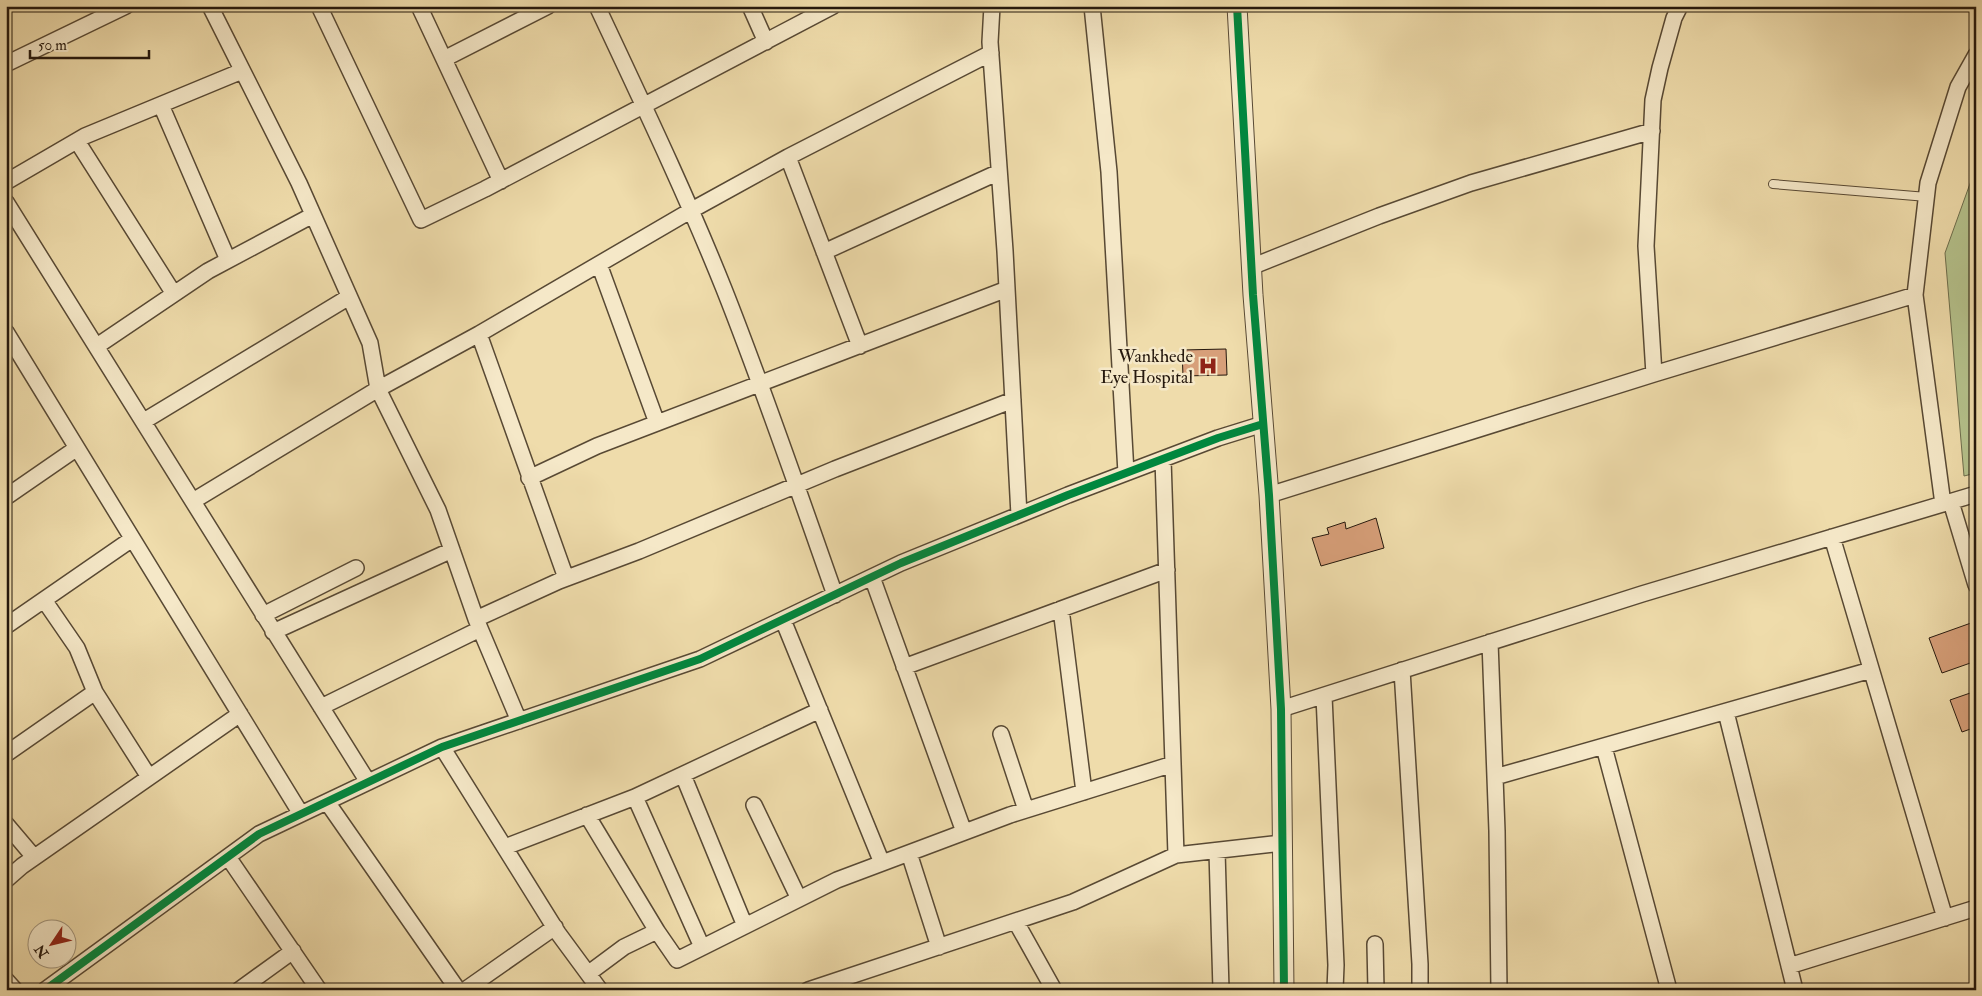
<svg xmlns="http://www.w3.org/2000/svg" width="1982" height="996" font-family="'IM FELL Double Pica',serif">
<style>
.green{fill:#b5c28c;stroke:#6d6d4c}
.building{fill:#d79f79;stroke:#25180d}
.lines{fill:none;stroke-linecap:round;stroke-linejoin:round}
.service-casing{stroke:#584934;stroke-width:10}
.minor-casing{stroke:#584934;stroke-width:18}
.tertiary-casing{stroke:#584934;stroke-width:21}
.service{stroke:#f5e8c8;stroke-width:8}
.minor{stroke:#f5e8c8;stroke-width:15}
.tertiary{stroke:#f5e8c8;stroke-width:19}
.cycleway-casing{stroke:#f5e8c8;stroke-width:11}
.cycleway{stroke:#00873e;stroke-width:8}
.labels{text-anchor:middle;stroke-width:5;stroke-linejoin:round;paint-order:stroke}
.poi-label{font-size:18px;fill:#25180d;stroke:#f5e8c8;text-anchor:end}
</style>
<rect width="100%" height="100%" fill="#efdcab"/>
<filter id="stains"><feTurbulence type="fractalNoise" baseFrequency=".004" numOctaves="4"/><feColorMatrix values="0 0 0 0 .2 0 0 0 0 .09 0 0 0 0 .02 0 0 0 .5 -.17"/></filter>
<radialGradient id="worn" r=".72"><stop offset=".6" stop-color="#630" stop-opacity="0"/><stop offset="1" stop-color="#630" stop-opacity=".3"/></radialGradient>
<path class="green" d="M1976,167V473L1964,476L1945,253Z"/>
<path class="building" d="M1226,349L1227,375L1183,376L1182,350Z
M1376,518L1384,548L1321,566L1312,538L1329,534L1327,528L1345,522L1346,529Z
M1971,623L1976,636V661L1942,673L1929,638Z
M1976,691V727L1962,732L1950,700Z"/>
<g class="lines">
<g class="service-casing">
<path id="service" d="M1773,184L1927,197"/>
</g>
<g class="minor-casing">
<path id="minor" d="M210,6L299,183L370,343L378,389L438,510L476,619L519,721
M319,6L421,220L485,189L833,6
M419,6L501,181
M597,6C641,100 686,194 724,289C764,390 799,493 835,595
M750,6L766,42
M992,6L990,42L1005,251L1019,515
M1092,6L1109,172L1126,473
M444,59L548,6
M6,64L126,6
M161,105L228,260
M77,141L174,294
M788,157L860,346
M6,182L85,136L242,71
M6,202L368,782
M824,252L999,172
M599,264L657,423
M1251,267L1379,216L1471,183L1652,131
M6,332L301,814
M479,334L566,578
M97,346L208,271L313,215
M1654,374L1646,246L1653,100L1660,68L1674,18L1680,6
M144,421L349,297
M1163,459L1176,855
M529,478L597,446L1007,289
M1269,495L1654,374L1915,295
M6,497L77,448
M193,501L378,389L479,334L690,211L788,157L991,53
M1951,502L1976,585
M1943,504L1915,295L1928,183L1958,87L1976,55
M1832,537L1945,918
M872,577L964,832
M44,600L77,648L95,692L149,777
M1061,609L1084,792
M263,615L356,568
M476,619L559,581L639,551L835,469L1013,400
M783,620L882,863
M6,626L132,539
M273,632L452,550
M1490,642L1497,831L1499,990
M904,667L1167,570
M1402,670L1420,964V990
M1324,696L1336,965L1335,990
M321,707L480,629
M1281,709L1642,594L1976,494
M1726,712L1795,990
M1001,734L1026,810
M442,747L558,933L600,990
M1604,747L1669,990
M6,754L95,692
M683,775L745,926
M1495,777L1871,670
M635,797L702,947
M327,802L458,990
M754,805L799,899
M587,815L657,931
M6,824L34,857
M505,847L635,797L820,710
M1217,851L1221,990
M909,853L939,947
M228,857L319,990
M6,880L22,866L240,714
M1016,922L1054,990
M1375,944L1376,990
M1789,966L1976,908
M589,973L624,947L657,931L677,960L837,880L1010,815L1173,764
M6,980L15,990
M45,990L259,834L442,747L700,659L901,563L1068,495L1218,438L1263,424
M239,990L293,951
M465,990L555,927
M808,990L1073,902L1176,855L1282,843"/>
</g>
<g class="tertiary-casing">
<path id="tertiary" d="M1237,6L1253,295L1269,495L1281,709L1284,990"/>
</g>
<use href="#service" class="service"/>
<use href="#minor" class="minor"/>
<use href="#tertiary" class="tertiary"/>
<g class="cycleway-casing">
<path id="cycleway" d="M1237,6L1253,295L1269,495L1281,709L1284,990
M45,990L259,834L442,747L700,659L901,563L1068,495L1218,438L1263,424"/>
</g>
<use href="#cycleway" class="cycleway"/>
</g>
<defs>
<g id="hospital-bare" transform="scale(1.5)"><path d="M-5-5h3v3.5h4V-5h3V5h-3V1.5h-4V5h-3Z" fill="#8f2418" stroke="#f5e8c8" stroke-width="2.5" paint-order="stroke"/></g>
</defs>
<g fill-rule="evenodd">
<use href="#hospital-bare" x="1208" y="366"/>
</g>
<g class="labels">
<g class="poi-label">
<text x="1193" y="362">Wankhede<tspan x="1193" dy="21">Eye Hospital</tspan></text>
</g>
</g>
<rect width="1982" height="996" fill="none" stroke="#efdcab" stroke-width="25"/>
<rect x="8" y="8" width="1967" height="981" fill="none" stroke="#25180d" stroke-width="2.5"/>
<rect x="12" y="12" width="1957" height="971" fill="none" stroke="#25180d"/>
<g transform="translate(52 944) rotate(235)"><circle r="24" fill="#f5e8c8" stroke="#a2957d"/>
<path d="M0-4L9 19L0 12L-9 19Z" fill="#8f2418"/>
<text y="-8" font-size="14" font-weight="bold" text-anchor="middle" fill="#25180d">N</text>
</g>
<path d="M30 50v8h119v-8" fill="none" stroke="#25180d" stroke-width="2.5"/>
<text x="38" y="50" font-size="15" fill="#25180d" stroke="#f5e8c8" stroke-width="4" paint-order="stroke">50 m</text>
<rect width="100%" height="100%" filter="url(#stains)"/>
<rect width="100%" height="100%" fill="url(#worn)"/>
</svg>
